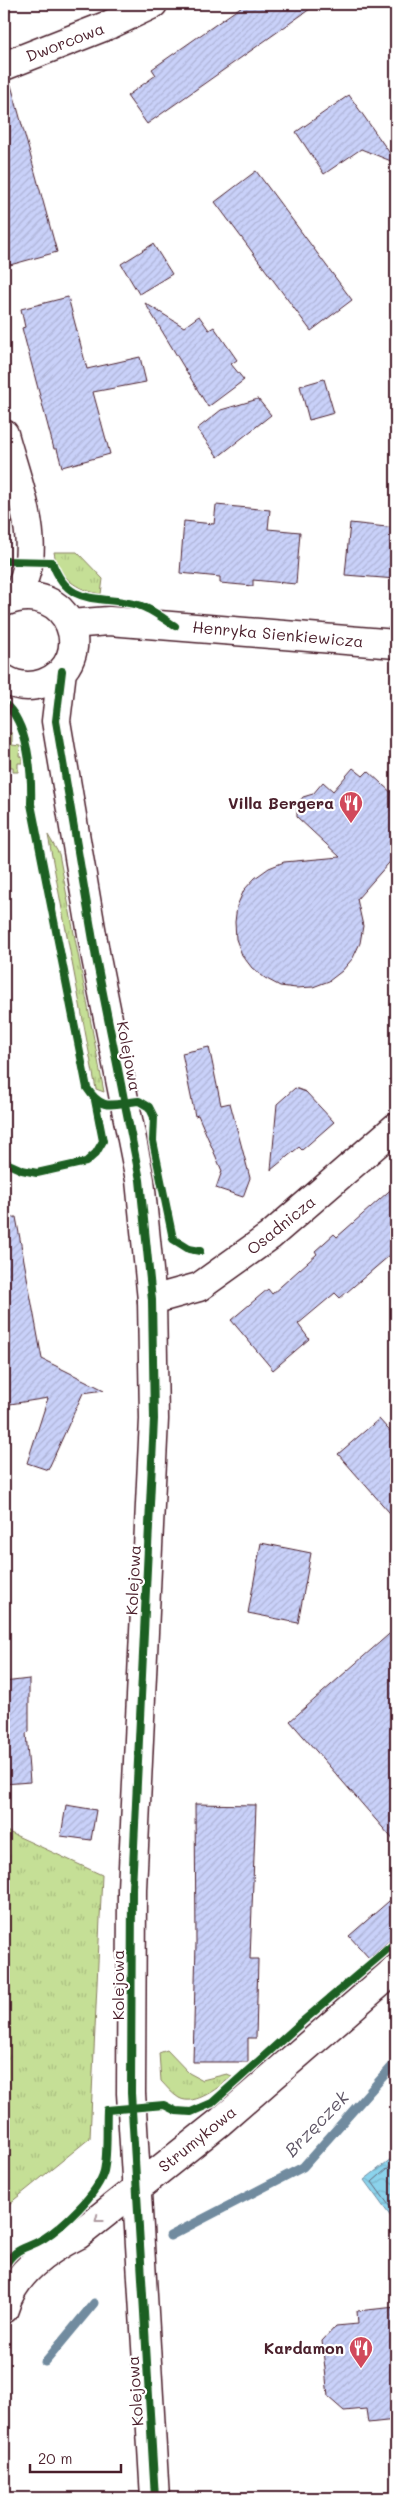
<svg xmlns="http://www.w3.org/2000/svg" width="400" height="2502" font-family="Mali,sans-serif">
<style>
.grass{fill:url(#grass-tufts);stroke:#887f60}
.water{fill:url(#water-waves);stroke:#718b9f}
.lines{fill:none;stroke-linecap:round;stroke-linejoin:round}
.shore{stroke:#646778;stroke-width:1}
.stream{stroke:#718b9f;stroke-width:9}
.building{fill:url(#building-hatch);stroke:#4a1f2b}
.street-casing{stroke:#4a1f2b;stroke-width:31}
.secondary-casing{stroke:#4a1f2b;stroke-width:31}
.street{stroke:#fff;stroke-width:28}
.secondary{stroke:#fff;stroke-width:28}
.cycleway-casing{stroke:#fff;stroke-width:11}
.cycleway{stroke:#1b5e20;stroke-width:8}
.oneway{stroke:#ae9aa0}
.labels{text-anchor:middle;stroke-width:4.5;stroke-linejoin:round;paint-order:stroke}
.street-label{font-size:16px;fill:#4a1f2b;stroke:#fff}
.poi-label{font-size:16px;font-weight:bold;fill:#4a1f2b;stroke:#fff;text-anchor:end}
.water-label{font-size:18px;font-style:italic;fill:#5e5565;stroke:#fff}
</style>
<defs>
<pattern id="grass-tufts" width="24" height="20" patternUnits="userSpaceOnUse" patternTransform="scale(1.25)"><rect width="24" height="20" fill="#c5df96"/><path d="M3 7l-1-3M5 7V3M7 7l1-3M15 17l-1-3M17 17v-4M19 17l1-3" fill="none" stroke="#abbf81"/></pattern>
<pattern id="water-waves" width="16" height="10" patternUnits="userSpaceOnUse" patternTransform="scale(1.25)"><rect width="16" height="10" fill="#8bd3ec"/><path d="M0 5q4-4 8 0t8 0" fill="none" stroke="#79b5cb"/></pattern>
<pattern id="building-hatch" width="6" height="6" patternUnits="userSpaceOnUse" patternTransform="scale(1.25)"><rect width="6" height="6" fill="#c9d1f9"/><path d="M-1 1l2-2M0 6l6-6M5 7l2-2" fill="none" stroke="#aeb3d6"/></pattern>
</defs>
<rect width="100%" height="100%" fill="#fff"/>
<filter id="ink" filterUnits="userSpaceOnUse"><feTurbulence type="fractalNoise" baseFrequency=".02" numOctaves="2"/><feDisplacementMap in="SourceGraphic" scale="10" xChannelSelector="R" yChannelSelector="G"/><feConvolveMatrix kernelMatrix="1 2 1 2 8 2 1 2 1" color-interpolation-filters="sRGB"/></filter>
<g filter="url(#ink)">
<path class="grass" d="M4,487L11,522H4Z
M54,552H77L103,579L101,594C77,590 58,578 54,552Z
M4,716H6L5,733H12V745L20,746L19,756L22,757V763H18V772H13V767H5L4,783Z
M48,835L59,854L104,1092L96,1089Z
M4,1830L102,1875L90,2138L4,2208Z
M167,2050L189,2073L202,2080L227,2074L232,2076C221,2086 195,2107 179,2098C172,2094 166,2086 161,2081L159,2053Z"/>
<path class="water" d="M396,2155V2212L391,2217L364,2180Z"/>
<g class="lines">
<path class="shore" d="M396,2161L372,2182L391,2208L396,2209"/>
<path class="stream" d="M170,2236L303,2167L396,2062
M45,2362L94,2303"/>
</g>
<path class="building" d="M245,4H317L147,124L127,96L156,75L152,69Z
M11,85L57,252L10,265L4,240V86Z
M349,95L396,162V163L361,149L324,174L296,132Z
M256,171L352,300L311,331L215,202Z
M153,244L172,274L139,294L121,264Z
M68,297L87,369L140,357L146,382L93,392L110,454L62,467L57,449H54L22,328L25,327L21,309Z
M145,303L184,327L199,316L209,330L214,327L237,360L231,364L244,380L208,407Z
M324,379L334,413L309,420L300,386Z
M258,399L271,415L218,457L197,429L221,410Z
M216,505L270,510L268,529L300,532L296,584L253,580V586L220,583V577L180,573L184,521L214,524Z
M350,523L396,528V579L345,575Z
M353,768L363,776L368,771L396,797V855L357,899L363,926L360,943L353,958L342,971L329,981L313,987L296,988L280,986L265,978L252,968L242,955L236,939L235,922L237,906L244,890L255,878L269,868L284,862L340,857L297,817V804L303,797L313,794L323,782L333,791Z
M209,1047L221,1105L230,1103L250,1178L243,1197L216,1188L222,1171L198,1115L195,1116L182,1053Z
M295,1088L306,1092L334,1122L302,1150L299,1147L271,1170L277,1104Z
M396,1185V1250L340,1298L335,1293L298,1324L309,1339L273,1370L231,1320L268,1289L272,1294L317,1254L315,1251L334,1234L337,1237Z
M16,1217L42,1359L104,1390L83,1393L48,1470L27,1463L48,1398L4,1405V1218Z
M379,1419L396,1438V1520L338,1454Z
M261,1543L311,1553L298,1623L248,1613Z
M396,1628V1843L290,1721Z
M29,1679V1732L26,1733L30,1782L4,1784V1682Z
M195,1804L256,1805L250,1959H258L256,2038H248V2062H193L196,1943Z
M66,1805L96,1810L91,1840L61,1836Z
M396,1895V1935L369,1958L349,1936Z
M396,2307V2420L368,2423L366,2409L344,2411L328,2397L322,2341L336,2326L358,2324L357,2311Z"/>
<g class="lines">
<g class="street-casing">
<path id="street" d="M4,66L111,24L153,4
M70,624L109,621L396,644
M152,1300L199,1287L270,1236L396,1127
M4,2309C14,2273 46,2251 78,2235L220,2122L396,1969"/>
</g>
<g class="secondary-casing">
<path id="secondary" d="M4,434C14,471 34,522 29,560C27,572 22,585 17,597
M4,602C71,576 99,662 44,683C30,688 17,687 4,679
M62,671L56,721L96,958L140,1180L152,1300L154,1419L132,1889L131,2093L155,2498"/>
</g>
<use href="#street" class="street"/>
<use href="#secondary" class="secondary"/>
<g class="cycleway-casing">
<path id="cycleway" d="M4,561L52,562C69,609 99,594 138,605C150,608 164,619 175,626
M62,671L56,721L96,958L140,1180L152,1300L154,1419L132,1889L131,2093L155,2498
M4,703C29,723 32,775 31,804L87,1088C103,1113 114,1103 139,1101L149,1107L154,1117L153,1141L173,1239L189,1249L200,1251
M4,1162L22,1170L37,1173L86,1162L96,1153L103,1141L95,1100
M4,2267C16,2246 25,2250 43,2239C62,2227 98,2194 104,2171C108,2152 106,2130 107,2110L164,2105L176,2111L191,2112L212,2103L303,2021L396,1942"/>
</g>
<use href="#cycleway" class="cycleway"/>
</g>
<defs><path id="oneway-chevron" d="M-2-3.5L2.5 0L-2 3.5" fill="none" stroke-width="1.6" stroke-linecap="round" stroke-linejoin="round" transform="scale(1.25)"/></defs>
<use class="oneway" href="#oneway-chevron" transform="translate(98 2219) rotate(142)"/>
</g>
<defs>
<g id="restaurant-pin" transform="scale(1.25)"><path d="M0 17L-7.5 6A9.5 9.5 0 1 1 7.5 6Z" fill="#d1495b" stroke="#fff"/><path d="M-5-6h1v4h1v-4h1v4h1v-4h1v5L-1.5 .5V6h-2V.5L-5-1ZM5-6V6H3V1.5H1.5Q1.5-4 5-6Z" fill="#fff"/></g>
</defs>
<g fill-rule="evenodd">
<use href="#restaurant-pin" x="351" y="803"/>
<use href="#restaurant-pin" x="361" y="2348"/>
</g>
<g class="labels">
<g class="street-label">
<text transform="translate(65 42) rotate(-21)" y="6">Dworcowa</text>
<text transform="translate(278 634) rotate(5)" y="6">Henryka Sienkiewicza</text>
<text transform="translate(129 1056) rotate(79)" y="6">Kolejowa</text>
<text transform="translate(281 1225) rotate(-39)" y="6">Osadnicza</text>
<text transform="translate(133 1580) rotate(-87)" y="6">Kolejowa</text>
<text transform="translate(118 1985) rotate(-90)" y="6">Kolejowa</text>
<text transform="translate(197 2139) rotate(-39)" y="6">Strumykowa</text>
<text transform="translate(135 2391) rotate(-94)" y="6">Kolejowa</text>
</g>
<g class="poi-label">
<text x="334" y="809">Villa Bergera</text>
<text x="344" y="2354">Kardamon</text>
</g>
<g class="water-label">
<text transform="translate(317 2124) rotate(-46)" y="6">Brzęczek</text>
</g>
</g>
<rect width="400" height="2502" fill="none" stroke="#fff" stroke-width="20"/>
<rect x="10" y="10" width="380" height="2482" fill="none" stroke="#4a1f2b" stroke-width="2" filter="url(#ink)"/>
<path d="M30 2464v8h91v-8" fill="none" stroke="#4a1f2b" stroke-width="2.5"/>
<text x="38" y="2464" font-size="15" fill="#4a1f2b" stroke="#ffffff" stroke-width="4" paint-order="stroke">20 m</text>
</svg>
